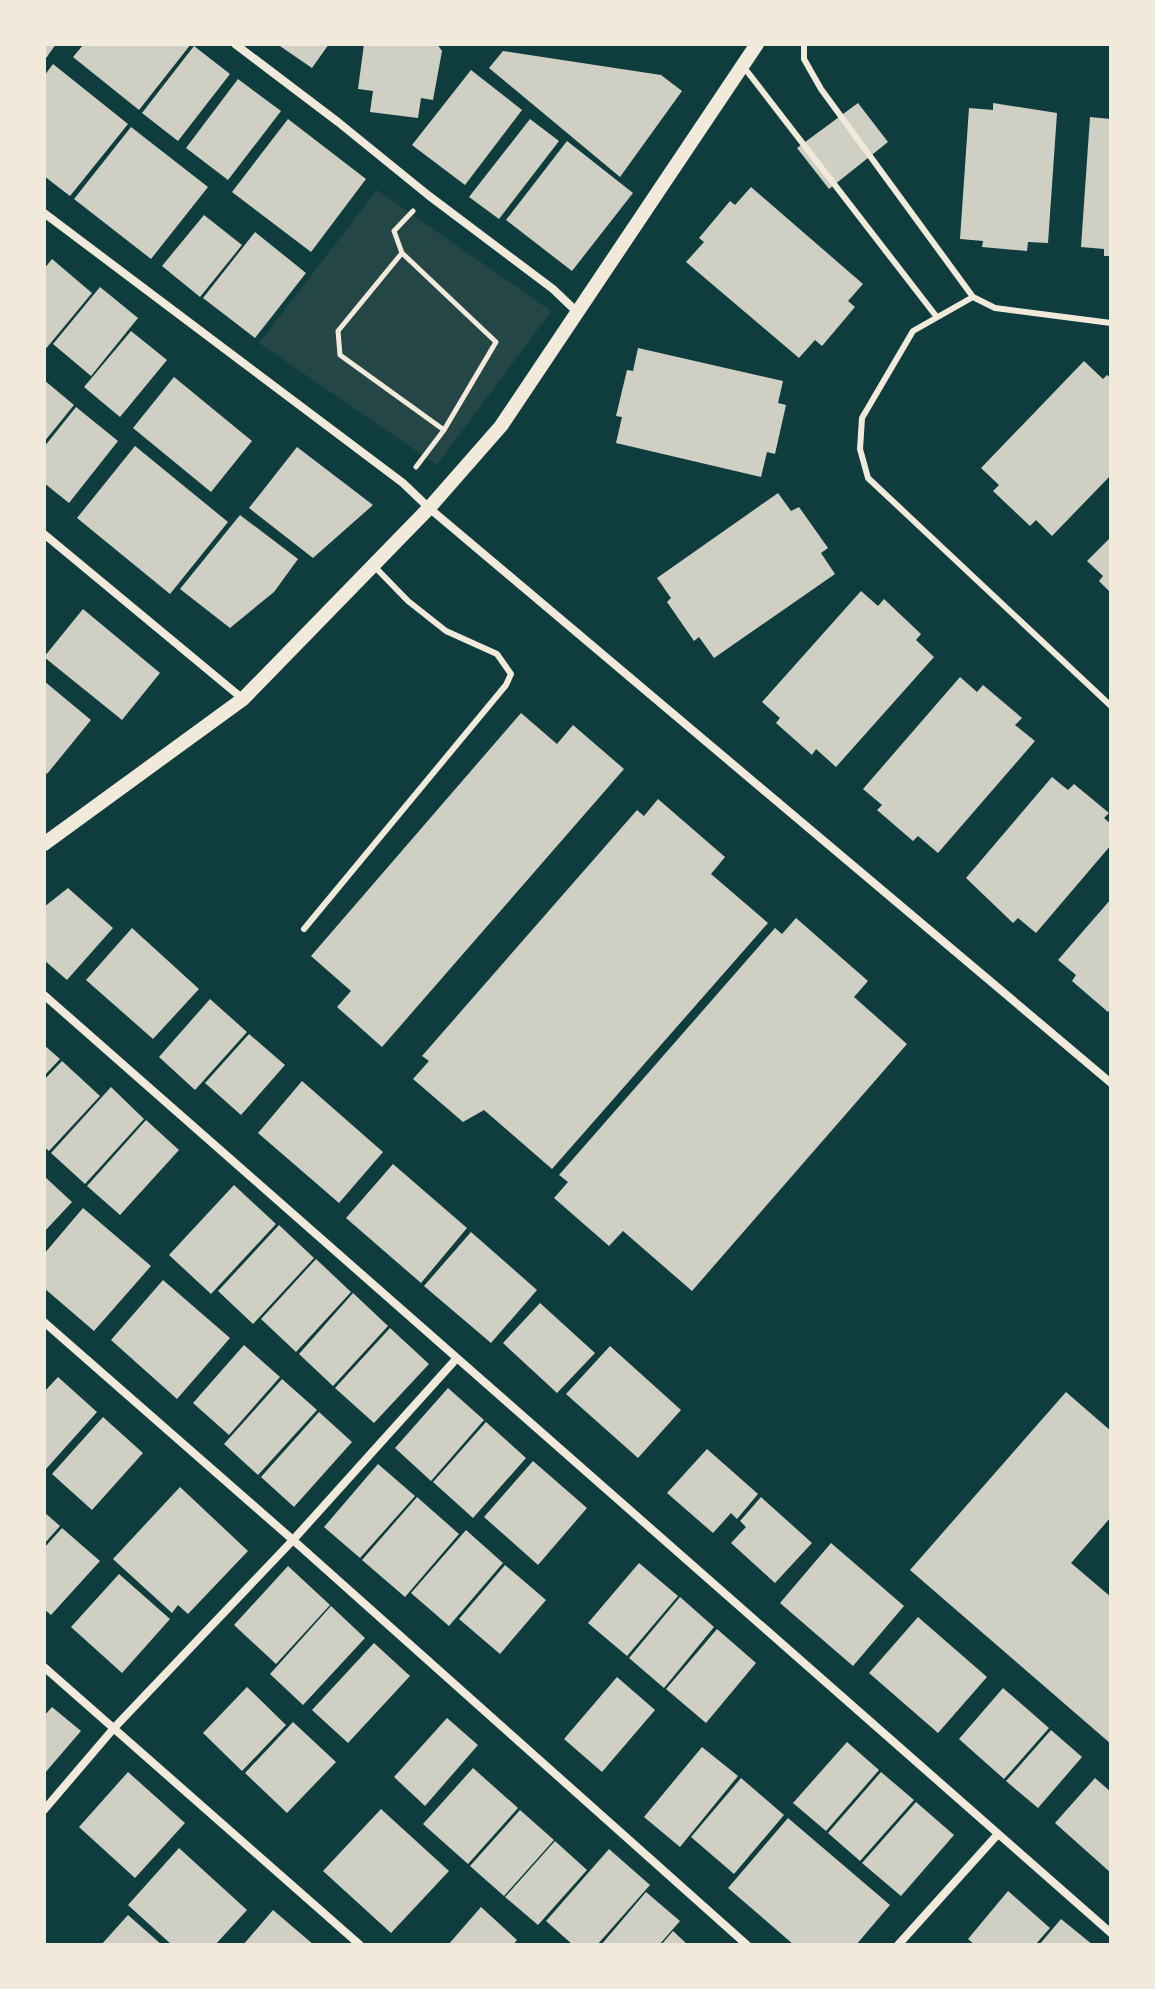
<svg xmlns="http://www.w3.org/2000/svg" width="1155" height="1989" font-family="'Exo 2',sans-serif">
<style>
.green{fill:#244646}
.building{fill:#cfcfc3}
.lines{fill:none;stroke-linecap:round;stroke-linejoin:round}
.path{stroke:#f1e9da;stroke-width:5}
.service{stroke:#f1e9da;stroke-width:6}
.minor{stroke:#f1e9da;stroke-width:8}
.tertiary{stroke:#f1e9da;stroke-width:14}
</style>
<rect width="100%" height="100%" fill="#0f3d3e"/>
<path class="green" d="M377,190L551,311L437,465L259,343Z"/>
<path class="building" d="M44,44H56L44,61Z
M84,44H191L139,110L73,57Z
M277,44H329L312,68Z
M364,44H437L442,51L433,100L421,98L418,118L370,112L373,91L358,89Z
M194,46L230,74L178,141L142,113Z
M503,51L661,75L682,91L620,177L489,68Z
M53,64L128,124L70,196L44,176V76Z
M471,70L522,110L465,185L412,145Z
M238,79L281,111L228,180L186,148Z
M858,103L888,142L829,189L797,148Z
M993,103L1057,113L1048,243L1028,242L1027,251L982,247L983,241L960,239L969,108L993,110Z
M1090,117L1111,119V256H1104V249L1081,247Z
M288,119L366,179L311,252L232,192Z
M530,119L559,141L499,219L469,197Z
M131,127L208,187L151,259L74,199Z
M567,141L633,193L572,271L506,220Z
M751,187L863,284L848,301L855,307L822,346L815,340L799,358L686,262L704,242L699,238L730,201L735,205Z
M204,215L242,245L200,297L162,266Z
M255,232L306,273L255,338L203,298Z
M52,259L92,293L44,351V269Z
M100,287L138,318L91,376L53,344Z
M131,331L167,360L120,417L84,387Z
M638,348L783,381L778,403L786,405L775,454L767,452L761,477L616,443L622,417L616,416L627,370L633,371Z
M1084,361L1103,379L1107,375L1111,378V475L1052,536L1036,520L1030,526L993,491L999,485L981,468Z
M174,377L252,441L211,492L133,428Z
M44,380L74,405L44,442Z
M76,407L118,441L69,503L44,483V447Z
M135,446L228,522L170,594L77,518Z
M297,447L373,505L313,558L249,508Z
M778,493L791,511L799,507L828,548L821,553L835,574L714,658L699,637L694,641L667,602L671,598L657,578Z
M240,515L298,559L274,592L230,628L180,589Z
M1111,537V593L1099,581L1103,576L1087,561Z
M861,591L878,606L884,599L921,634L916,640L934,657L836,767L816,749L812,755L776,723L780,718L762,702Z
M83,609L160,673L122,720L44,657Z
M960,677L977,692L983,685L1022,718L1015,725L1035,741L938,853L918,836L913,841L877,810L882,805L863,789Z
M44,681L91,720L47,774L44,771Z
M521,713L557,744L573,725L624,769L382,1047L337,1007L351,991L311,956Z
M1052,777L1068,790L1074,784L1109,813L1104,818L1111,824V845L1036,933L1018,918L1013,923L966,878Z
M658,799L725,857L711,874L768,923L552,1169L484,1110L463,1122L413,1079L429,1061L422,1056L637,810L644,816Z
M68,888L113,928L67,980L44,960V907Z
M1111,899V1008L1108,1012L1072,981L1076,975L1058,960Z
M796,918L868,981L854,997L907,1044L692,1291L623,1231L609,1246L554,1198L568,1182L559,1175L775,928L782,934Z
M132,928L199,989L153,1039L86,980Z
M210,999L247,1032L195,1090L159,1057Z
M249,1034L285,1065L241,1115L205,1083Z
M44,1045L60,1059L44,1076Z
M62,1061L100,1096L49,1151L44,1147V1080Z
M302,1081L383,1152L339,1203L258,1133Z
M111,1087L144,1119L85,1184L51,1153Z
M146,1120L179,1150L120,1215L87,1186Z
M393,1164L467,1228L421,1283L346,1218Z
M44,1176L72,1202L44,1232Z
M234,1185L276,1224L211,1294L169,1255Z
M83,1208L151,1266L94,1331L44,1288V1254Z
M279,1225L314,1258L253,1324L218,1291Z
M471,1232L537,1290L491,1343L424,1286Z
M316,1259L351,1292L296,1352L261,1319Z
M163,1280L230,1338L177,1399L111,1340Z
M353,1293L388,1326L333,1386L299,1354Z
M540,1303L595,1353L557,1393L503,1343Z
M390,1328L429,1364L374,1423L335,1388Z
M244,1345L280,1377L229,1435L193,1403Z
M610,1346L681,1410L638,1458L566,1394Z
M58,1377L97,1412L46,1469L44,1468V1392Z
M282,1379L317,1410L258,1475L224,1444Z
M448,1388L484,1420L431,1481L395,1448Z
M1066,1392L1111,1431V1517L1071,1563L1111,1597V1744L910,1570Z
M319,1412L352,1442L294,1507L261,1477Z
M103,1417L143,1453L92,1510L52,1474Z
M486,1422L526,1458L473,1518L433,1482Z
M707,1449L758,1494L737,1519L731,1513L713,1533L667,1493Z
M533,1461L587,1508L538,1565L484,1517Z
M378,1464L415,1496L360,1558L324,1527Z
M180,1487L248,1551L188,1614L178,1605L172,1613L113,1559Z
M417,1497L459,1534L405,1597L362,1560Z
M761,1497L812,1543L775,1583L731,1543L746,1527L740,1521Z
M44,1512L60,1526L44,1544Z
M62,1528L100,1561L51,1615L44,1609V1548Z
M466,1530L503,1563L449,1626L411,1593Z
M831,1543L904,1606L853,1666L780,1603Z
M639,1563L678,1596L627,1656L588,1623Z
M505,1565L546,1600L500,1654L459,1619Z
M288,1566L330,1605L276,1664L234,1625Z
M119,1574L170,1619L122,1673L71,1627Z
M680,1597L714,1627L664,1688L629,1658Z
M331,1606L365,1638L303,1705L270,1674Z
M918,1617L987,1677L938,1733L869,1673Z
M717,1629L756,1663L706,1723L666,1689Z
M374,1643L410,1676L348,1743L312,1710Z
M617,1677L655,1710L602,1772L564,1739Z
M247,1687L286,1725L242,1771L203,1733Z
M1003,1688L1049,1728L1004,1779L959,1739Z
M52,1707L81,1731L44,1774V1716Z
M447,1718L478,1745L425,1806L394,1777Z
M293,1722L336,1762L287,1813L245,1773Z
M1051,1730L1082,1757L1038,1808L1006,1781Z
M847,1742L879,1770L826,1831L793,1803Z
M702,1747L738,1776L680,1847L644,1817Z
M473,1768L518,1808L468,1864L423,1824Z
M128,1772L185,1823L135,1878L79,1827Z
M881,1772L914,1800L860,1861L828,1833Z
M741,1778L784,1815L734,1874L691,1837Z
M1095,1778L1111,1792V1873L1055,1823Z
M916,1802L954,1835L901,1896L862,1863Z
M381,1809L449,1871L391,1933L323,1871Z
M520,1810L554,1840L504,1896L470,1866Z
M788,1818L890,1905L856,1945H794L728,1888Z
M555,1841L587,1870L538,1925L505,1897Z
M179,1848L247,1910L215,1945H172L128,1905Z
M609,1849L650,1885L597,1945H573L546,1921Z
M1008,1891L1050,1928L1035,1945H975L968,1939Z
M646,1892L680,1921L659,1945H601Z
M481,1907L517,1940L513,1945H448Z
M273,1910L314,1945H243Z
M128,1915L162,1945H101Z
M1061,1919L1093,1945H1039Z
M673,1931L688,1945H661Z"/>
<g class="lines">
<path class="path" d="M402,253L394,231L413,211
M416,467L444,430L340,355L338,331L402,253L496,342L444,430"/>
<path class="service" d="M804,44V59L821,89L973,297L995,308L1111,323
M743,66L936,316
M973,297L913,331L862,418L860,449L868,478L1111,706
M304,929L506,685L511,674L497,654L446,631L408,601L373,565"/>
<path class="minor" d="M235,44L338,122L428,195L553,289L577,312
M44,213L403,483L429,508L1111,1083
M44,534L243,699
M44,995L1111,1933
M44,1322L293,1540L747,1945
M44,1667L360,1945
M44,1810L114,1728L293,1540L457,1358
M898,1945L998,1834"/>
<path class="tertiary" d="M44,844L243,699L429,508L501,426L757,44"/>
</g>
<rect width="1155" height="1989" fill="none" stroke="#f1e9da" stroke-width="92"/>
</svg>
